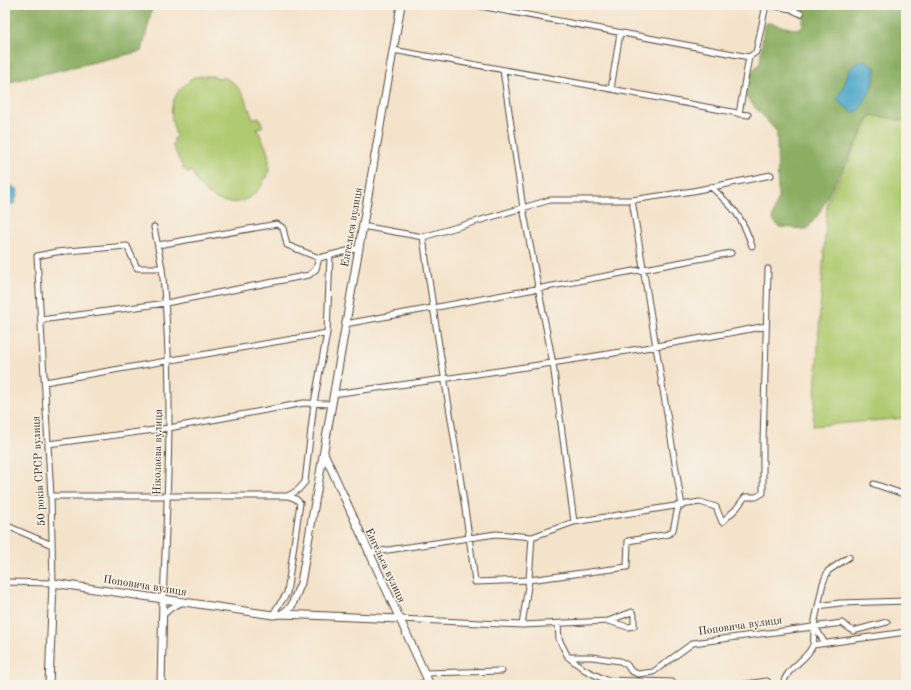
<svg xmlns="http://www.w3.org/2000/svg" width="911" height="690" font-family="'Old Standard TT',serif">
<style>
.green{fill:#afca70;stroke:#757a47}
.forest{fill:#8bae62;stroke:#636c40}
.water{fill:#4ba7c9;stroke:#436874}
.lines{fill:none;stroke-linecap:round;stroke-linejoin:round}
.street-casing{stroke:#574638;stroke-width:7}
.secondary-casing{stroke:#574638;stroke-width:9}
.street{stroke:#fff;stroke-width:5}
.secondary{stroke:#fff;stroke-width:7}
.labels{text-anchor:middle;stroke-width:3;stroke-linejoin:round;paint-order:stroke}
.street-label{font-size:11px;fill:#3b2a1e;stroke:#f7f3e8}
</style>
<rect width="100%" height="100%" fill="#f7f3e8"/>
<filter id="ink" filterUnits="userSpaceOnUse"><feTurbulence type="fractalNoise" baseFrequency=".025" numOctaves="2"/><feDisplacementMap in="SourceGraphic" scale="8" xChannelSelector="R" yChannelSelector="G"/><feConvolveMatrix kernelMatrix="1 2 1 2 8 2 1 2 1" color-interpolation-filters="sRGB"/></filter>
<filter id="wash" filterUnits="userSpaceOnUse"><feTurbulence type="fractalNoise" baseFrequency=".012" numOctaves="4" result="noise"/><feDisplacementMap in="SourceGraphic" scale="16" xChannelSelector="R" yChannelSelector="G"/><feGaussianBlur stdDeviation="0.9" result="paint"/><feColorMatrix in="noise" values="0 0 0 0 0 0 0 0 0 0 0 0 0 0 0 0 0 1.4 0 .05"/><feComposite in="paint" operator="in"/></filter>
<g filter="url(#wash)">
<rect width="100%" height="100%" fill="#f4e3cb"/>
<path class="green" d="M213,76L222,79L223,77C242,84 246,102 253,119L259,117L263,126L257,129C266,146 273,160 267,178H265C250,216 204,207 192,171L188,173L186,169L184,170L172,144L175,142L173,139L177,137C169,118 168,98 186,84C189,81 192,77 195,77C199,76 207,76 213,76Z
M871,115L906,121V418L813,426L827,203Z"/>
<path class="forest" d="M5,5H153L142,51L5,83Z
M804,5H906V121L871,115L818,215L807,229L779,227L772,219L778,198L777,132L744,95L750,73L760,63L764,26L767,23C778,23 789,31 801,28L803,24Z"/>
<path class="water" d="M865,60L875,67C878,79 866,101 858,111L852,112L838,101L837,96C849,85 843,64 865,60Z
M5,181L18,190L15,203L5,207Z"/>
</g>
<g filter="url(#ink)">
<g class="lines">
<g class="street-casing">
<path id="street" d="M475,5L749,57L756,52L766,5
M769,5L791,9L801,14
M393,50L611,89L748,115
M503,70L523,208L553,364L574,522
M611,89L620,33
M739,114L749,57
M711,187C734,208 742,216 752,246
M632,200L682,506
M362,226L423,237L550,200H632L693,191L771,175
M154,227L162,268
M423,237C438,352 461,466 475,582L529,580L627,567L628,541L669,534L673,530L678,507
M158,245L277,224L283,228L287,245L319,258L359,248
M41,320L166,303L309,275L316,269L319,258
M345,324L731,253
M45,382L327,333
M333,394C478,375 623,354 766,326
M48,444L169,428L304,403L331,404
M874,484L906,495
M51,496H288L296,499L300,503L287,593C282,602 276,607 273,615
M288,496L298,490L305,482L314,403L327,333L330,255
M5,525L52,545
M368,553L496,534L532,537
M5,582L53,583L51,496L37,256L56,252L127,246L137,268H162C174,378 168,488 163,599
M818,606L840,603L906,601
M163,615L171,608L183,602
M400,619L522,625L608,621L628,627L634,626V615L632,612L608,621
M558,624L559,639L568,657H592L620,661L627,665L631,671L638,674L653,672L693,643L842,623L853,631L887,622
M522,625L529,580L532,537L574,522L700,502L716,507L722,522L736,509L745,497H756L763,493V443L768,269
M814,625L823,583L828,571L849,557
M813,645L906,632
M568,657L585,670L606,680L672,682L674,685
M424,673L502,671
M415,685L428,682
M740,685L767,681L771,685
M783,685C786,667 807,661 813,645C814,639 814,631 814,625L824,642"/>
</g>
<g class="secondary-casing">
<path id="secondary" d="M324,453L430,685
M282,614L291,607L301,583L401,5
M49,685L53,583L273,615L282,614L400,619
M161,685L163,599"/>
</g>
<use href="#street" class="street"/>
<use href="#secondary" class="secondary"/>
</g>
</g>
<g class="labels">
<g class="street-label">
<text transform="translate(351 227) rotate(-80)" y="4">Енгельса вулиця</text>
<text transform="translate(157 452) rotate(-89)" y="4">Ніколаєва вулиця</text>
<text transform="translate(38 471) rotate(-93)" y="4">50 років СРСР вулиця</text>
<text transform="translate(386 565) rotate(65)" y="4">Енгельса вулиця</text>
<text transform="translate(145 585) rotate(9)" y="4">Поповича вулиця</text>
<text transform="translate(740 625) rotate(-8)" y="4">Поповича вулиця</text>
</g>
</g>
<rect width="911" height="690" fill="none" stroke="#f7f3e8" stroke-width="20"/>
</svg>
